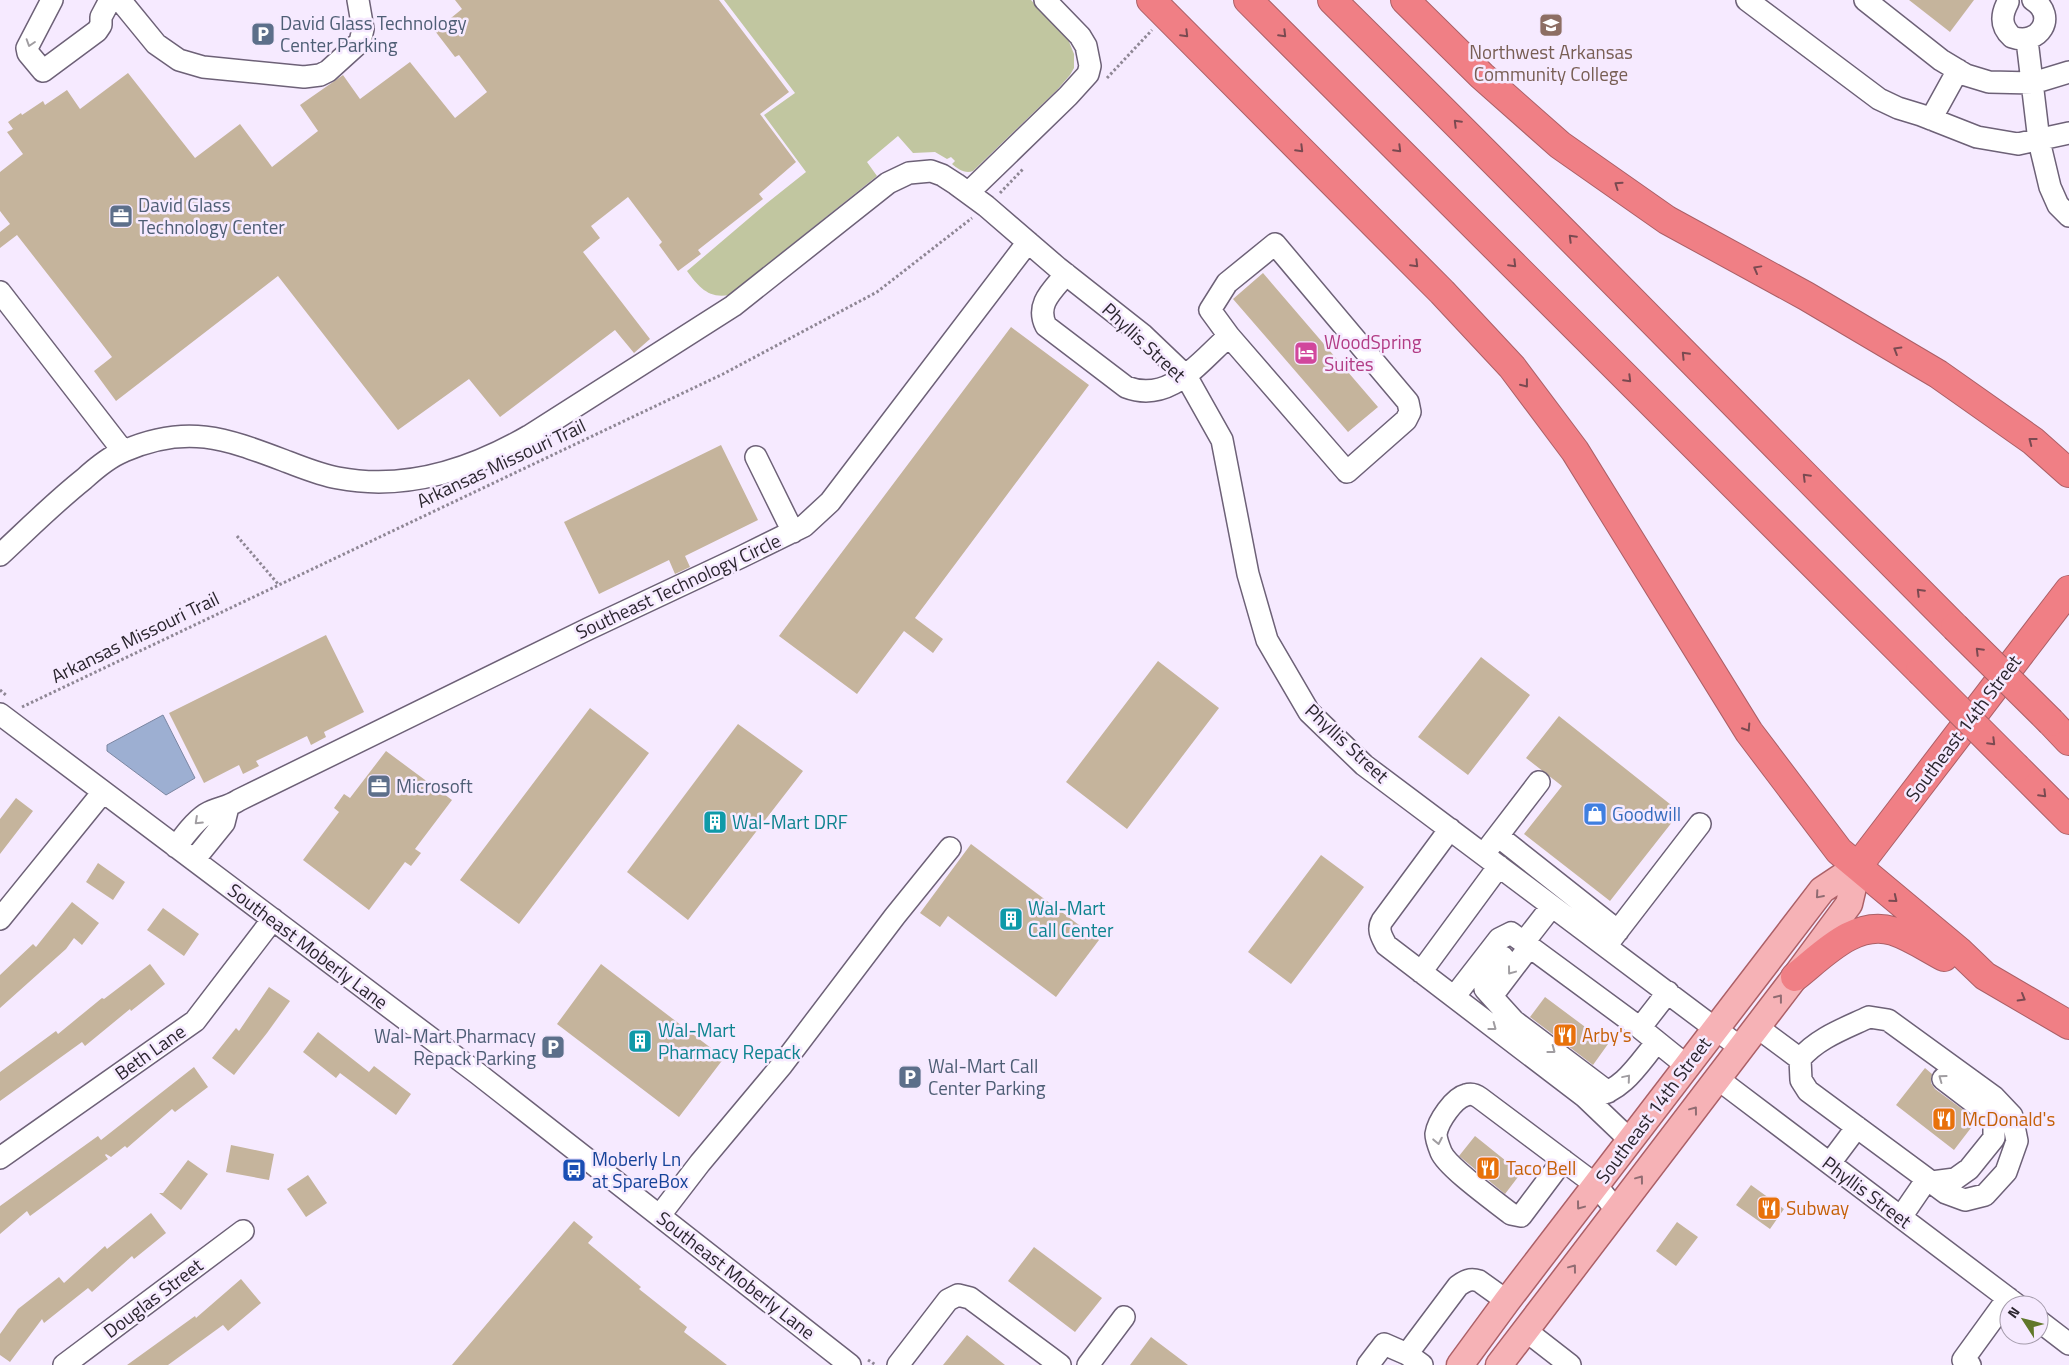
<svg xmlns="http://www.w3.org/2000/svg" width="2069" height="1365" font-family="'Titillium Web',sans-serif">
<style>
.green{fill:#c1c6a0}
.water{fill:#9dafd2;stroke:#7b86a1}
.building{fill:#c5b49c}
.lines{fill:none;stroke-linecap:round;stroke-linejoin:round}
.minor-casing{stroke:#6d6177;stroke-width:24}
.major-casing{stroke:#ab6067;stroke-width:29}
.highway-casing{stroke:#ab6067;stroke-width:30}
.path{stroke:#8f8795;stroke-width:3;stroke-dasharray:2.5 2.5;stroke-linecap:butt}
.minor{stroke:#fff;stroke-width:21}
.major{stroke:#f6b2b6;stroke-width:26}
.highway{stroke:#f07f85;stroke-width:28}
.highway-bridge-casing{stroke:#ab6067;stroke-width:30;stroke-linecap:butt}
.highway-bridge{stroke:#f07f85;stroke-width:28}
.oneway{stroke:#7a4a51}
.oneway2{stroke:#a09da1}
.oneway3{stroke:#906c72}
.labels{text-anchor:middle;stroke-width:5;stroke-linejoin:round;paint-order:stroke}
.service-label{font-size:19px;fill:#4e5e75;stroke:#f6eaff;text-anchor:start}
.education-label{font-size:19px;fill:#785e54;stroke:#f6eaff}
.street-label{font-size:19px;fill:#2b262f;stroke:#f6eaff}
.hotel-label{font-size:19px;fill:#b23c85;stroke:#f6eaff;text-anchor:start}
.shop-label{font-size:19px;fill:#366cbe;stroke:#f6eaff;text-anchor:start}
.culture-label{font-size:19px;fill:#0d838f;stroke:#f6eaff;text-anchor:start}
.food-label{font-size:19px;fill:#c56008;stroke:#f6eaff;text-anchor:start}
.transit-label{font-size:19px;fill:#164399;stroke:#f6eaff;text-anchor:start}
</style>
<rect width="100%" height="100%" fill="#f6eaff"/>
<path class="green" d="M724,0H1031L1068,39L1074,54V68L1070,75L1057,90L973,171C965,174 958,169 952,164L955,161L951,157L947,159L935,152L913,153L898,136L867,162L877,176L729,295C708,299 698,286 687,271L767,203L806,172L764,115L795,93Z"/>
<path class="water" d="M163,715L195,778L166,795L107,751V745Z"/>
<path class="building" d="M455,0H719L789,92L760,114L796,162L759,194L763,199L698,250L701,254L678,271L659,245L662,242L628,197L591,226L600,238L583,252L650,339L634,353L615,330L500,417L469,379L398,430L278,276L116,401L94,371L112,357L99,340L17,235L0,248V232L10,224L0,211V172L23,154L7,132L13,129L8,122L21,113L22,115L43,101L45,105L67,90L80,109L128,73L195,158L240,124L272,167L318,131L300,105L343,75L360,99L410,62L455,118L487,92L459,55L455,57L435,31L462,9Z
M1909,0H1974L1950,32Z
M1263,273L1378,407L1348,432L1233,299Z
M1011,327L1089,385L915,618L943,639L933,653L904,631L857,694L779,636Z
M721,445L758,520L685,556L690,567L675,574L669,560L599,594L564,522Z
M326,635L364,712L324,732L326,737L311,745L307,736L256,761L259,766L243,774L239,765L204,783L169,713Z
M1481,657L1530,695L1468,775L1418,737Z
M1158,661L1219,708L1127,829L1066,782Z
M590,708L649,753L519,924L460,880Z
M1559,716L1680,812L1610,901L1524,834L1562,786L1526,758Z
M738,724L803,771L688,920L627,872Z
M386,751L452,800L415,849L421,853L411,866L405,862L369,910L303,860L339,812L334,808L344,794L350,798Z
M16,798L33,811L0,854V819Z
M971,844L1099,940L1056,997L948,916L940,927L920,913Z
M1321,855L1364,887L1291,984L1248,952Z
M98,863L125,882L113,900L86,882Z
M72,902L99,923L82,945L74,938L66,949L0,1008V975L33,944L36,947Z
M163,908L199,934L184,956L147,930Z
M150,964L165,984L131,1011L130,1009L85,1046L82,1042L0,1101V1072L56,1031L58,1034L102,998L104,999Z
M601,964L724,1058L679,1117L557,1024Z
M269,987L290,1001L267,1033L234,1075L212,1058L236,1028L239,1031Z
M1545,997L1608,1044L1593,1065L1530,1017Z
M318,1032L369,1072L374,1066L411,1094L396,1115L340,1073L336,1078L303,1052Z
M194,1067L208,1087L175,1112L172,1109L127,1148L125,1146L111,1157L106,1154L105,1155L108,1159L30,1216L27,1211L0,1234V1206L98,1136L101,1140Z
M1925,1068L1932,1074L1931,1083L1935,1089L1977,1120L1954,1150L1896,1105Z
M1475,1136L1521,1173L1505,1194L1459,1156Z
M231,1145L274,1154L269,1180L226,1172Z
M188,1160L208,1174L181,1210L159,1193H163Z
M308,1175L327,1203L306,1217L287,1189Z
M1751,1185L1784,1209L1770,1229L1736,1205Z
M151,1213L166,1233L134,1259L132,1256L92,1292L88,1288L44,1323L42,1319L10,1362L0,1355V1334L18,1309L59,1277L64,1283L105,1246L107,1249Z
M574,1221L593,1237L588,1243L641,1287L639,1289L687,1327L684,1332L727,1365H452Z
M1677,1222L1698,1237L1676,1266L1656,1251Z
M1034,1247L1102,1298L1075,1332L1008,1281Z
M241,1279L261,1303L228,1331L223,1325L168,1365H127L195,1316L196,1318Z
M967,1335L1005,1365H943Z
M1151,1337L1188,1365H1130Z"/>
<g class="lines">
<g class="minor-casing">
<path id="minor" d="M52,0L27,48L28,53L43,71L97,31L101,25V17L110,0
M120,0L156,44L179,60L203,67L304,77L320,75L328,71L360,42L363,29L358,0
M1747,0L1879,99L1898,108L1921,115L1977,137L2018,144L2069,133
M1865,0L1941,60L1966,75L1989,82L2033,83L2069,72
M2008,2C2001,15 2000,26 2012,37C2039,47 2058,16 2033,0
M2027,40L2039,141L2050,187L2058,205L2069,216
M1931,119L1958,70
M968,193L1068,96L1088,74L1090,66L1086,46L1080,36L1045,0
M1275,244L1408,402L1410,412L1406,420L1347,472L1229,336L1210,310L1227,283Z
M1066,274C1053,290 1035,304 1046,326L1126,387C1170,404 1199,362 1229,336
M0,292L123,451
M756,457L793,532
M0,555C28,529 55,502 84,479C96,468 109,457 124,451C188,423 227,439 288,462C304,468 321,475 338,478C405,491 472,469 529,436L733,306L888,183L909,173L931,171L942,175L956,184L986,206L1058,268L1143,335L1186,376L1222,440L1248,574L1267,640L1309,712L1364,765L1741,1048
M0,714L477,1073L850,1365
M1450,829L1382,921C1377,930 1382,937 1386,945L1585,1097L1630,1140
M1498,836L1618,931
M1490,846L1539,782
M176,847C184,836 194,822 206,814C218,807 227,808 239,800L588,629L741,557L804,526L830,502L1028,242
M194,860L224,823L228,807
M0,919L103,792
M1524,942L1552,906
M1606,946L1700,824
M1503,957L1487,977L1485,989L1514,1021L1608,1092
M1421,972L1499,866
M1492,996L1530,946
M1454,997L1499,939L1511,933L1640,1028L1687,1066
M1869,1017L1888,1020L1994,1097L2012,1116L2017,1141L2006,1172L1985,1195L1965,1200L1946,1193L1808,1091L1801,1080L1800,1059C1817,1038 1846,1028 1869,1017Z
M1757,1027L1800,1059
M1640,1028L1668,992
M1718,1079L2017,1305
M1943,1079L1981,1108
M1595,1096C1624,1090 1639,1063 1657,1042
M0,1158L195,1021L273,919
M1563,1160L1521,1216L1511,1214C1496,1202 1447,1167 1441,1152C1439,1147 1436,1139 1436,1134C1438,1121 1454,1098 1466,1095C1472,1093 1476,1095 1480,1098L1596,1185L1617,1211
M1830,1163L1857,1127
M1932,1182L1955,1179L1969,1169L1994,1138V1121L1985,1111
M660,1215L700,1163L782,1065L895,916L950,848
M1901,1217L1927,1179
M2039,1321L2069,1344
M1525,1330L1570,1365
M64,1365L243,1231
M898,1365L948,1300L958,1295L970,1298L1060,1365
M1088,1365L1124,1317
M1368,1365L1384,1344L1407,1354
M1422,1365L1407,1354L1458,1286C1465,1281 1470,1278 1479,1281L1507,1301
M1970,1365L1963,1360L2008,1298"/>
</g>
<g class="major-casing">
<path id="major" d="M1460,1365L1507,1301L1822,890L1858,866
M1499,1365L1795,977L1849,904L1858,866"/>
</g>
<g class="highway-casing">
<path id="highway" d="M1151,0L1442,292L1512,367L1575,451L1749,732L1839,851L1960,952L1985,976L2069,1025
M1248,0L1920,671
M1332,0C1542,207 1747,418 1955,627
M1405,0L1482,76L1560,145L1667,220L1806,296L1938,374L2033,441L2069,473
M2051,722L2069,741
M2017,768L2069,820
M1858,866L2069,590
M1795,977C1822,956 1855,919 1893,931C1911,937 1927,948 1944,957"/>
</g>
<path class="path" d="M1107,78L1152,30
M1000,193L1023,169
M237,536L278,584
M0,690L7,696
M22,707L723,374L877,292L972,218
M868,1360L876,1365"/>
<use href="#minor" class="minor"/>
<use href="#major" class="major"/>
<use href="#highway" class="highway"/>
<g class="highway-bridge-casing">
<path id="highway-bridge" d="M1955,627L2051,722
M1920,671L2017,768"/>
</g>
<use href="#highway-bridge" class="highway-bridge"/>
</g>
<defs><path id="oneway-chevron" d="M-2-3.5L2.5 0L-2 3.5" fill="none" stroke-width="1.6" stroke-linecap="round" stroke-linejoin="round" transform="scale(1.25)"/></defs>
<g class="oneway">
<use href="#oneway-chevron" transform="translate(1185 34) rotate(45)"/>
<use href="#oneway-chevron" transform="translate(1283 34) rotate(45)"/>
<use href="#oneway-chevron" transform="translate(1457 123) rotate(-135)"/>
<use href="#oneway-chevron" transform="translate(1300 149) rotate(45)"/>
<use href="#oneway-chevron" transform="translate(1398 149) rotate(45)"/>
<use href="#oneway-chevron" transform="translate(1618 185) rotate(-145)"/>
<use href="#oneway-chevron" transform="translate(1572 238) rotate(-135)"/>
<use href="#oneway-chevron" transform="translate(1415 264) rotate(45)"/>
<use href="#oneway-chevron" transform="translate(1513 264) rotate(45)"/>
<use href="#oneway-chevron" transform="translate(1757 269) rotate(-151)"/>
<use href="#oneway-chevron" transform="translate(1897 350) rotate(-149)"/>
<use href="#oneway-chevron" transform="translate(1685 355) rotate(-134)"/>
<use href="#oneway-chevron" transform="translate(1628 379) rotate(45)"/>
<use href="#oneway-chevron" transform="translate(1525 384) rotate(52)"/>
<use href="#oneway-chevron" transform="translate(2032 441) rotate(-142)"/>
<use href="#oneway-chevron" transform="translate(1806 477) rotate(-135)"/>
<use href="#oneway-chevron" transform="translate(1920 592) rotate(-135)"/>
<use href="#oneway-chevron" transform="translate(1979 651) rotate(-135)"/>
<use href="#oneway-chevron" transform="translate(1747 728) rotate(57)"/>
<use href="#oneway-chevron" transform="translate(1992 742) rotate(45)"/>
<use href="#oneway-chevron" transform="translate(2043 794) rotate(45)"/>
<use href="#oneway-chevron" transform="translate(1894 899) rotate(39)"/>
<use href="#oneway-chevron" transform="translate(2022 998) rotate(30)"/>
</g>
<g class="oneway2">
<use href="#oneway-chevron" transform="translate(30 43) rotate(108)"/>
<use href="#oneway-chevron" transform="translate(198 821) rotate(137)"/>
<use href="#oneway-chevron" transform="translate(1511 971) rotate(127)"/>
<use href="#oneway-chevron" transform="translate(1493 1027) rotate(37)"/>
<use href="#oneway-chevron" transform="translate(1552 1050) rotate(37)"/>
<use href="#oneway-chevron" transform="translate(1627 1078) rotate(-50)"/>
<use href="#oneway-chevron" transform="translate(1942 1078) rotate(-144)"/>
<use href="#oneway-chevron" transform="translate(1438 1141) rotate(79)"/>
</g>
<g class="oneway3">
<use href="#oneway-chevron" transform="translate(1819 895) rotate(131)"/>
<use href="#oneway-chevron" transform="translate(1779 998) rotate(-52)"/>
<use href="#oneway-chevron" transform="translate(1694 1110) rotate(-53)"/>
<use href="#oneway-chevron" transform="translate(1640 1179) rotate(-53)"/>
<use href="#oneway-chevron" transform="translate(1580 1206) rotate(127)"/>
<use href="#oneway-chevron" transform="translate(1573 1268) rotate(-53)"/>
</g>
<defs>
<g id="university-square" transform="scale(1.25)"><rect x="-9" y="-9" width="18" height="18" rx="4" fill="#8d6e63" stroke="#f6eaff"/><path d="M0-5L7-2L0 1L-7-2ZM-4 1L0 2.5L4 1V4Q0 6-4 4Z" fill="#fff"/></g>
<g id="parking-square" transform="scale(1.25)"><rect x="-9" y="-9" width="18" height="18" rx="4" fill="#5c6f8a" stroke="#f6eaff"/><path d="M-3.5-5.5H1a3.5 3.5 0 0 1 0 7H-1V5.5H-3.5ZM-1-3.4V-.6H.8a1.4 1.4 0 0 0 0-2.8Z" fill="#fff"/></g>
<g id="office-square" transform="scale(1.25)"><rect x="-9" y="-9" width="18" height="18" rx="4" fill="#5c6f8a" stroke="#f6eaff"/><path d="M-6-3h4V-5.5h4V-3h4V5H-6ZM-1-4.5V-3h2v-1.5ZM-6 0V1H6V0Z" fill="#fff"/></g>
<g id="hotel-square" transform="scale(1.25)"><rect x="-9" y="-9" width="18" height="18" rx="4" fill="#d1479c" stroke="#f6eaff"/><path d="M-6-4.5h1.5V1H6V5H4.5V3h-9V5H-6ZM-4 0a1.8 1.8 0 1 1 3.6 0ZM.5 0V-2.5h3Q6-2.5 6 0Z" fill="#fff"/></g>
<g id="shop-square" transform="scale(1.25)"><rect x="-9" y="-9" width="18" height="18" rx="4" fill="#3f7fe0" stroke="#f6eaff"/><path d="M-5-2.5h2.3a2.7 3.5 0 0 1 5.4 0H5L5.5 6h-11ZM-1.5-2.5h3a1.5 2.3 0 0 0-3 0Z" fill="#fff"/></g>
<g id="building-square" transform="scale(1.25)"><rect x="-9" y="-9" width="18" height="18" rx="4" fill="#0f9aa8" stroke="#f6eaff"/><path d="M-4-6H4V6H1V3H-1V6H-4ZM-2.5-4.3h1.7v1.8h-1.7ZM.8-4.3h1.7v1.8H.8ZM-2.5-1h1.7V.8h-1.7ZM.8-1h1.7V.8H.8Z" fill="#fff"/></g>
<g id="restaurant-square" transform="scale(1.25)"><rect x="-9" y="-9" width="18" height="18" rx="4" fill="#e8710a" stroke="#f6eaff"/><path d="M-5-6h1v4h1v-4h1v4h1v-4h1v5L-1.5 .5V6h-2V.5L-5-1ZM5-6V6H3V1.5H1.5Q1.5-4 5-6Z" fill="#fff"/></g>
<g id="bus-square" transform="scale(1.25)"><rect x="-9" y="-9" width="18" height="18" rx="4" fill="#1a4fb4" stroke="#f6eaff"/><path d="M-5-6H5V4H4V6H2V4H-2V6H-4V4H-5ZM-3.5-4V0h7V-4ZM-3.5 1.2v1.5H-2V1.2ZM2 1.2v1.5H3.5V1.2Z" fill="#fff"/></g>
</defs>
<g fill-rule="evenodd">
<use href="#university-square" x="1551" y="25"/>
<use href="#parking-square" x="263" y="34"/>
<use href="#office-square" x="121" y="216"/>
<use href="#hotel-square" x="1306" y="353"/>
<use href="#office-square" x="379" y="786"/>
<use href="#shop-square" x="1595" y="814"/>
<use href="#building-square" x="715" y="822"/>
<use href="#building-square" x="1011" y="919"/>
<use href="#restaurant-square" x="1565" y="1035"/>
<use href="#building-square" x="640" y="1041"/>
<use href="#parking-square" x="553" y="1047"/>
<use href="#parking-square" x="910" y="1077"/>
<use href="#restaurant-square" x="1944" y="1119"/>
<use href="#restaurant-square" x="1488" y="1168"/>
<use href="#bus-square" x="574" y="1170"/>
<use href="#restaurant-square" x="1769" y="1208"/>
</g>
<g class="labels">
<g class="service-label">
<text x="280" y="30">David Glass Technology<tspan x="280" dy="22">Center Parking</tspan></text>
<text x="138" y="212">David Glass<tspan x="138" dy="22">Technology Center</tspan></text>
<text x="396" y="793">Microsoft</text>
<text x="536" y="1043" text-anchor="end">Wal-Mart Pharmacy<tspan x="536" dy="22">Repack Parking</tspan></text>
<text x="928" y="1073">Wal-Mart Call<tspan x="928" dy="22">Center Parking</tspan></text>
</g>
<g class="education-label">
<text x="1551" y="59">Northwest Arkansas<tspan x="1551" dy="22">Community College</tspan></text>
</g>
<g class="street-label">
<text transform="translate(1144 342) rotate(43)" y="7">Phyllis Street</text>
<text transform="translate(501 463) rotate(-25)" y="7">Arkansas Missouri Trail</text>
<text transform="translate(678 586) rotate(-25)" y="7">Southeast Technology Circle</text>
<text transform="translate(135 637) rotate(-26)" y="7">Arkansas Missouri Trail</text>
<text transform="translate(1963 728) rotate(-53)" y="7">Southeast 14th Street</text>
<text transform="translate(1347 743) rotate(43)" y="7">Phyllis Street</text>
<text transform="translate(308 946) rotate(37)" y="7">Southeast Moberly Lane</text>
<text transform="translate(150 1052) rotate(-35)" y="7">Beth Lane</text>
<text transform="translate(1653 1110) rotate(-53)" y="7">Southeast 14th Street</text>
<text transform="translate(1867 1192) rotate(37)" y="7">Phyllis Street</text>
<text transform="translate(736 1275) rotate(38)" y="7">Southeast Moberly Lane</text>
<text transform="translate(153 1298) rotate(-37)" y="7">Douglas Street</text>
</g>
<g class="hotel-label">
<text x="1324" y="349">WoodSpring<tspan x="1324" dy="22">Suites</tspan></text>
</g>
<g class="shop-label">
<text x="1612" y="821">Goodwill</text>
</g>
<g class="culture-label">
<text x="732" y="829">Wal-Mart DRF</text>
<text x="1028" y="915">Wal-Mart<tspan x="1028" dy="22">Call Center</tspan></text>
<text x="658" y="1037">Wal-Mart<tspan x="658" dy="22">Pharmacy Repack</tspan></text>
</g>
<g class="food-label">
<text x="1582" y="1042">Arby's</text>
<text x="1962" y="1126">McDonald's</text>
<text x="1506" y="1175">Taco Bell</text>
<text x="1786" y="1215">Subway</text>
</g>
<g class="transit-label">
<text x="592" y="1166">Moberly Ln<tspan x="592" dy="22">at SpareBox</tspan></text>
</g>
</g>
<g transform="translate(2024 1320) rotate(306)"><circle r="24" fill="#f6eaff" stroke="#a59cac"/>
<path d="M0-4L9 19L0 12L-9 19Z" fill="#61782a"/>
<text y="-8" font-size="14" font-weight="bold" text-anchor="middle" fill="#2b262f">N</text>
</g>
</svg>
